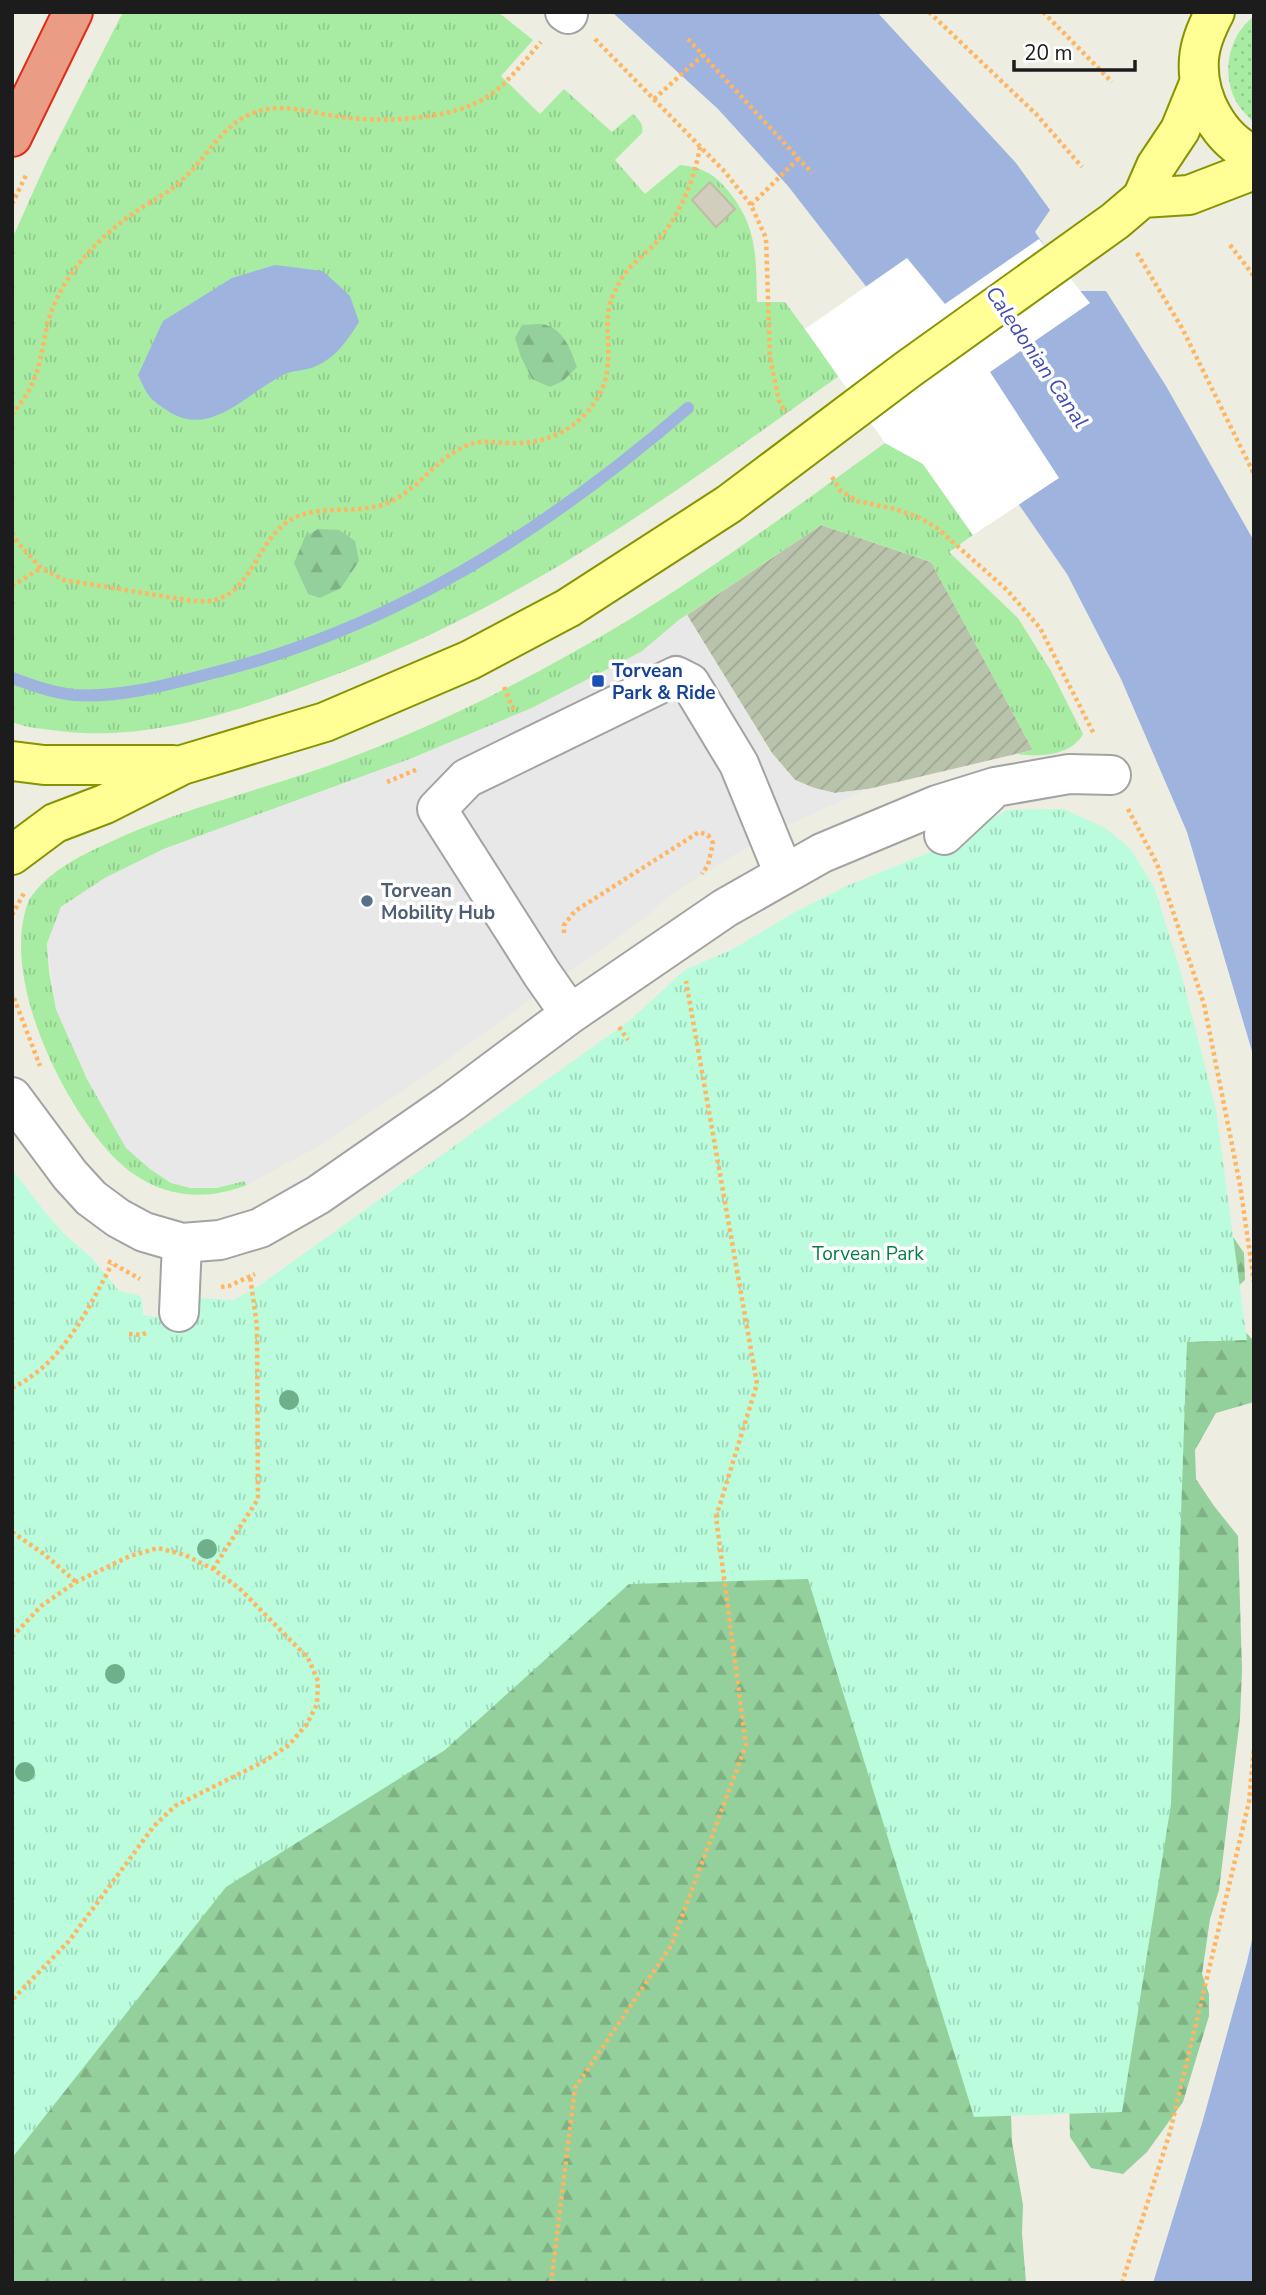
<svg xmlns="http://www.w3.org/2000/svg" width="1266" height="2295" font-family="'Nunito Sans',sans-serif">
<style>
.construction{fill:url(#construction-furrows)}
.grass{fill:url(#grass-tufts)}
.forest{fill:url(#forest-firs)}
.park{fill:url(#park-tufts)}
.garden{fill:url(#garden-dots)}
.parking{fill:#e8e8e8}
.water{fill:#9eb4de}
.pier{fill:#fff}
.lines{fill:none;stroke-linecap:round;stroke-linejoin:round}
.stream{stroke:#9eb4de;stroke-width:12}
.building{fill:#d1cebe;stroke:#c0bca3;stroke-width:2}
.minor-casing{stroke:#a3a3a3;stroke-width:42}
.major-casing{stroke:#859400;stroke-width:42}
.highway-casing{stroke:#df2c1b;stroke-width:42}
.path{stroke:#ffb561;stroke-width:4.5;stroke-dasharray:3.5 3.5;stroke-linecap:butt}
.minor{stroke:#fff;stroke-width:38}
.major{stroke:#ffff95;stroke-width:38}
.highway{stroke:#ea9c84;stroke-width:38}
.tree{fill:#6eb08a}
.transit-dot{fill:#1a4fb4;stroke:#fff;stroke-width:2.5}
.service-dot{fill:#5c6f8a;stroke:#fff;stroke-width:2.5}
.labels{text-anchor:middle;stroke-width:7;stroke-linejoin:round;paint-order:stroke}
.transit-label{font-size:19px;font-weight:bold;fill:#164399;stroke:#fff;text-anchor:start}
.service-label{font-size:19px;font-weight:bold;fill:#4e5e75;stroke:#fff;text-anchor:start}
.park-label{font-size:19px;fill:#067e43;stroke:#fff}
.water-label{font-size:21px;font-style:italic;fill:#444caf;stroke:#fff}
</style>
<defs>
<pattern id="construction-furrows" width="10" height="10" patternUnits="userSpaceOnUse" patternTransform="scale(1.75)"><rect width="10" height="10" fill="#b9c3ac"/><path d="M-1 1l2-2M0 10L10 0M9 11l2-2" fill="none" stroke="#9ea793"/></pattern>
<pattern id="grass-tufts" width="24" height="20" patternUnits="userSpaceOnUse" patternTransform="scale(1.75)"><rect width="24" height="20" fill="#a8eca3"/><path d="M3 7l-1-3M5 7V3M7 7l1-3M15 17l-1-3M17 17v-4M19 17l1-3" fill="none" stroke="#90ca8c"/></pattern>
<pattern id="forest-firs" width="22" height="20" patternUnits="userSpaceOnUse" patternTransform="scale(1.75)"><rect width="22" height="20" fill="#93d09b"/><path d="M5 1l3.5 6h-7zM16 11l3.5 6h-7z" fill="#7eb285"/></pattern>
<pattern id="park-tufts" width="24" height="20" patternUnits="userSpaceOnUse" patternTransform="scale(1.75)"><rect width="24" height="20" fill="#bafcdb"/><path d="M3 7l-1-3M5 7V3M7 7l1-3M15 17l-1-3M17 17v-4M19 17l1-3" fill="none" stroke="#9fd7bb"/></pattern>
<pattern id="garden-dots" width="8" height="8" patternUnits="userSpaceOnUse" patternTransform="scale(1.75)"><rect width="8" height="8" fill="#a8eca3"/><path d="M2 2h.1M6 6h.1" fill="none" stroke="#90ca8c" stroke-width="1.8" stroke-linecap="round"/></pattern>
</defs>
<rect width="100%" height="100%" fill="#edeee1"/>
<path class="construction" d="M821,525L931,562L1033,750L868,789L835,793L814,788L795,780L772,753L687,615Z"/>
<path class="grass" d="M123,12H498L533,40L501,76L540,114L564,89L612,132L633,114C639,120 644,124 642,133L615,160L645,194L680,165C703,167 716,175 730,193C758,228 756,260 757,302H785L839,376C733,451 627,529 513,592C430,639 341,675 251,705C189,725 124,739 59,731C43,729 27,728 12,722V239L47,161Z
M885,443L923,464L973,535L949,552L1018,618L1051,671L1083,734C1071,756 1040,757 1017,754L1033,750L931,562L821,525L679,620L641,652L532,708L410,759L164,849L105,878L61,907L47,944L49,972L56,1009L88,1081L190,1188H216L244,1181L247,1185C190,1207 140,1191 102,1144C56,1088 0,972 29,900C48,871 78,857 108,843C177,810 251,793 322,768C426,731 527,681 622,624C713,569 799,505 885,443Z"/>
<path class="forest" d="M522,325C529,325 539,323 546,325C565,331 571,351 577,367L563,381L550,387L532,379L521,357L515,338Z
M318,529L339,530L355,541L359,561L341,588L320,598L308,594L294,563L305,537Z
M1216,1212L1244,1253L1245,1280L1219,1304L1253,1340L1254,1402L1216,1413L1195,1450L1196,1479L1214,1506L1238,1536L1242,1670L1240,1718L1219,1890L1210,1919L1202,1974L1209,1994V2016L1183,2102L1147,2152L1123,2174L1091,2168L1070,2137L1069,2097L1076,1313Z
M832,1563L1009,2061L1012,2142L1023,2205L1022,2233L1026,2283H12V2084L94,1982L578,1582Z"/>
<path class="park" d="M1064,809L1105,828L1130,848L1154,887L1181,973L1216,1110L1247,1340L1187,1342L1171,1804L1122,2112L974,2117L808,1579L629,1584L445,1750L226,1887L12,2158V1169L45,1212L66,1236L90,1256L119,1291L138,1295L142,1299L143,1315L191,1322L198,1319L200,1298L234,1300L260,1285L629,1021L685,970L733,949L795,912L849,885L950,844L1007,810Z"/>
<path class="garden" d="M1254,16V123C1249,117 1243,112 1239,106C1220,77 1227,37 1254,16Z"/>
<path class="parking" d="M687,615L771,753L795,780L814,788L835,793L868,789L768,834L670,895L646,917L406,1089L319,1146L247,1185L244,1181L216,1188H190L171,1183L150,1169L126,1148L88,1081L56,1009L47,944L61,907L105,878L164,849L410,759L532,708L641,652Z"/>
<path class="water" d="M612,12H877L1016,163L1050,210L1035,232L1076,291H1106L1166,386L1254,541V1058L1187,832L1121,679L1067,574L882,307L788,186L718,109Z
M275,265L323,271L350,296L359,322C347,341 336,358 314,367C304,371 292,370 283,375C247,393 210,439 168,411C148,398 148,396 138,375L163,321L232,278Z
M1254,1931V2283H1153L1203,2120L1247,1962Z"/>
<path class="pier" d="M1039,239L1090,303L990,372L1059,478L973,535L923,464L885,443L805,329L907,258L945,304Z"/>
<g class="lines">
<path class="stream" d="M12,678C32,685 53,693 74,695C117,698 163,686 205,675C391,630 544,532 688,408"/>
</g>
<path class="building" d="M710,182L735,209L716,227L692,200Z"/>
<g class="lines">
<g class="minor-casing">
<path id="minor" d="M565,12L568,14
M944,835L989,793
M570,1014L542,974L437,809L467,778L676,676L690,683L739,764L784,874
M12,1097L70,1175L91,1198L118,1218L144,1232L182,1243L220,1240L260,1228L318,1195L452,1102L570,1014L725,908L822,853L937,805L995,787L1069,774L1111,775
M179,1312L182,1243"/>
</g>
<g class="major-casing">
<path id="major" d="M1215,12C1207,27 1200,43 1199,59C1196,97 1219,140 1254,155
M1142,198L1189,195L1254,170
M12,761L44,765H173
M12,855L55,823L105,804L182,765L325,722L470,660L568,608L729,504L907,370L1115,221L1142,198L1156,166L1180,130L1200,81"/>
</g>
<g class="highway-casing">
<path id="highway" d="M12,137L73,12"/>
</g>
<path class="path" d="M929,12L1036,114L1082,167
M1043,12L1112,82
M595,39L725,172L751,205L766,238L770,357L779,401L786,413
M688,39L812,173
M654,99L703,55
M12,204L27,173
M751,205L799,158
M1230,245L1254,276
M1137,253L1182,328L1254,474
M12,415C19,405 27,395 32,384C41,365 43,342 48,322C53,304 63,285 74,270C92,246 115,225 140,209C155,199 170,192 183,179C208,157 222,123 256,112C282,103 309,112 335,116C375,123 449,121 485,98C507,85 524,61 541,42
M832,477L841,491L857,501L895,509L920,518L937,528L1007,590L1040,628L1094,734
M12,533L18,543L41,568L64,580L193,601C200,601 208,602 215,600C256,589 257,533 298,516C325,506 355,513 382,505C418,493 434,458 468,445C482,439 495,443 510,443C546,445 579,429 598,397C614,370 606,343 608,314C609,302 615,290 621,280C628,266 642,257 653,246C678,219 694,182 700,147
M12,586L41,568
M504,687L514,711
M387,782L418,769
M1128,809L1157,864L1204,1004L1240,1185L1254,1282
M12,915L24,893
M564,933V925L575,911L699,832L708,835L713,843L708,865L702,874
M14,998L40,1066
M619,1027L628,1040
M108,1261L140,1279
M221,1287L229,1286L255,1274
M129,1334L142,1335L147,1332
M12,1388C63,1363 87,1311 112,1264
M12,1532L44,1554L76,1582
M213,1569L258,1499L257,1326L250,1276
M12,1637L41,1606L76,1582L130,1556L158,1548L185,1555L213,1569L239,1588L308,1658L318,1681L317,1704L307,1724L289,1745L263,1762L175,1806L154,1826L69,1941L12,2000
M551,2283L575,2088L671,1946L746,1745L716,1517L757,1384L686,981
M1122,2283L1170,2132L1249,1802L1254,1748"/>
<use href="#minor" class="minor"/>
<use href="#major" class="major"/>
<use href="#highway" class="highway"/>
</g>
<g class="tree">
<circle cx="289" cy="1400" r="10"/>
<circle cx="207" cy="1549" r="10"/>
<circle cx="115" cy="1674" r="10"/>
<circle cx="25" cy="1772" r="10"/>
</g>
<rect class="transit-dot" x="591" y="674" width="14" height="14" rx="3.5"/>
<circle class="service-dot" cx="367" cy="901" r="7"/>
<g class="labels">
<g class="transit-label">
<text x="612" y="677">Torvean<tspan x="612" dy="22">Park &amp; Ride</tspan></text>
</g>
<g class="service-label">
<text x="381" y="897">Torvean<tspan x="381" dy="22">Mobility Hub</tspan></text>
</g>
<g class="park-label">
<text x="868" y="1260">Torvean Park</text>
</g>
<g class="water-label">
<text transform="translate(1037 357) rotate(56)" y="7">Caledonian Canal</text>
</g>
</g>
<rect width="1266" height="2295" fill="none" stroke="#1c1c1c" stroke-width="28"/>
<path d="M1014 60v10h121v-10" fill="none" stroke="#1c1c1c" stroke-width="3.5"/>
<text x="1024" y="60" font-size="21" fill="#1c1c1c" stroke="#ffffff" stroke-width="5" paint-order="stroke">20 m</text>
</svg>
